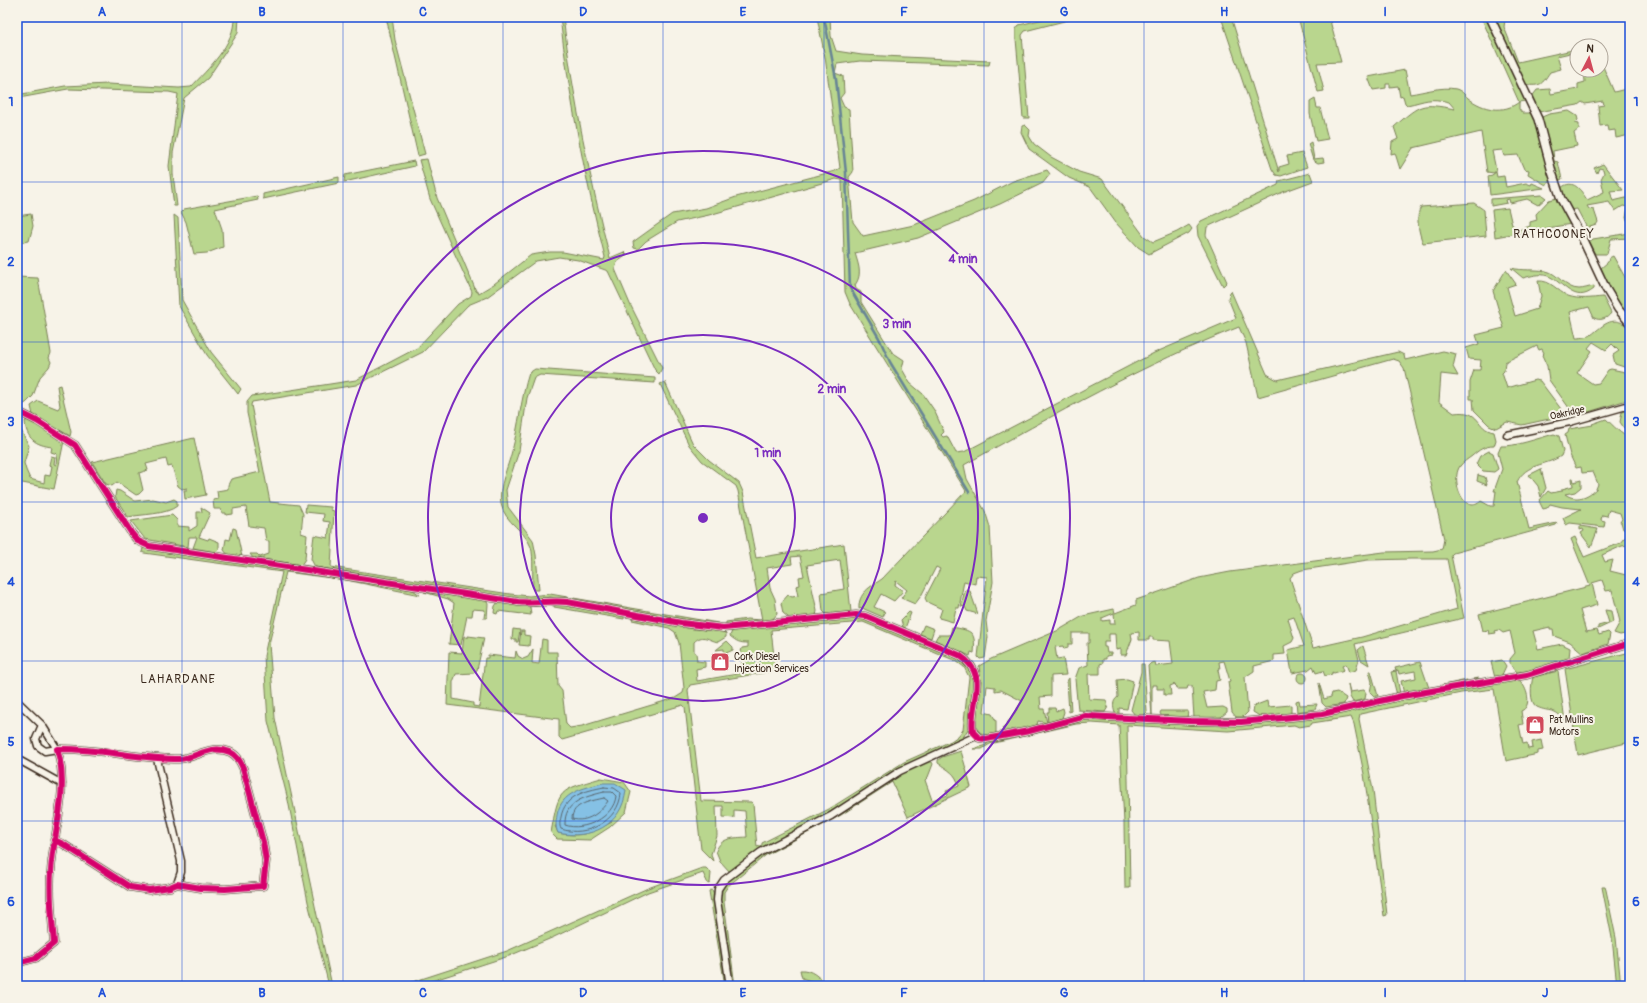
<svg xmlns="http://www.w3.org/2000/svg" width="1647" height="1003" font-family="Pangolin,sans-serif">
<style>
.green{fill:#b9d68e;stroke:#7a8056;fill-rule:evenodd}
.water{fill:#85c1e5;stroke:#678595}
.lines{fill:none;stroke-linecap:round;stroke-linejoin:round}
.shore{stroke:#59666e;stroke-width:1}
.stream{stroke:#678595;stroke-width:2.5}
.minor-casing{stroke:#3b2a1e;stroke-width:9}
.tertiary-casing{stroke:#3b2a1e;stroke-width:10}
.minor{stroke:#f7f3e8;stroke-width:6}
.tertiary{stroke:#f7f3e8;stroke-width:7}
.cycleway-casing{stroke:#f7f3e8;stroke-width:8}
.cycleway{stroke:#d6006c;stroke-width:6}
.grid{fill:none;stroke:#1d4ed8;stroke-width:1;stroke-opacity:0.55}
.ring{fill:none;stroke:#7b2cbf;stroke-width:2}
.labels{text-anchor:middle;stroke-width:4;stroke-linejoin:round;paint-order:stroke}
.street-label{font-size:10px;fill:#3b2a1e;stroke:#f7f3e8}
.poi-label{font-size:10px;fill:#3b2a1e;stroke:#f7f3e8;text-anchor:start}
.quarter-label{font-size:12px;letter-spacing:1px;fill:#3b2a1e;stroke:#f7f3e8}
.centre{fill:#7b2cbf;stroke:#f7f3e8;stroke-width:2}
.ring-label{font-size:12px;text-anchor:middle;font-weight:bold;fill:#7b2cbf;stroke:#f7f3e8;stroke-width:4;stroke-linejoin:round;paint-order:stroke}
.neatline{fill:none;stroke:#1d4ed8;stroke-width:1.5}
.grid-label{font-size:13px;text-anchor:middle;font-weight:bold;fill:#1d4ed8}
</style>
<rect width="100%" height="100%" fill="#f7f3e8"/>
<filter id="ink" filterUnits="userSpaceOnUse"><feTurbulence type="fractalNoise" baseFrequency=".025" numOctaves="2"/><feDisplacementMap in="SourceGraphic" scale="8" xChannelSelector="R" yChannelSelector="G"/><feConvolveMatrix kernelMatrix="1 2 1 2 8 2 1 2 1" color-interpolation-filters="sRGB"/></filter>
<g filter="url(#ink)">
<path class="green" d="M234,17H239L238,33L208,78L184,98L173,153V174L177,206H174L169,166L178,94L169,92L68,89L19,98L17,101V95L65,86L108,84L179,88L191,87C208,69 235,44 234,17Z
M386,17H392L395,40L425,154L418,156Z
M560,17H563C573,99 590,178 610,258L624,252L627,255L617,262L615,269L630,304L662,368L659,374L655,370L608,271L578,260L559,257L536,261L487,297L468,305L423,352L356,385L252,402L251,405L270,502L299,505L303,514L301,533L307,535L305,559L301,565L253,558L250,554H257L260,557L269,554V541H266L264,528L249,526L246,507L233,509V514L226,515V513H222L221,509H214L213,500L218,499L217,491L228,489V485L231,479L260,472L247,413V402L252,396L356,380L417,348L458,304L471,296L472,292L430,199L419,160L427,159L437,198L476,291L479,293L494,284L531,255L550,252H563L604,260L605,257C585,178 569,98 560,17Z
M817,17H830L831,36L836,51L862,55L990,61L989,65L860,61L837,64L835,73L843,76L844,93L840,98L844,107L849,109L853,172L849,177L853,222L863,236L914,225L974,201L1013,181L1047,170L1050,174L1043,183L1000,204L918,238L855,253C858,264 863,274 855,285L856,289L861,292V302L892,352L904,360L902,369L910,383L923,394L934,410L944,432L941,435L943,437L947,436L956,453L964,452L1154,353L1236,318L1228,298L1231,291L1267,374L1277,380L1398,352L1404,355L1405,360L1443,351L1456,354L1453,367L1458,376L1441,374L1439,402L1454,413C1482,409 1475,429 1494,432L1496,440L1494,446C1484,446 1479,450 1472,456C1468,459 1463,462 1460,466C1450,480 1464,517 1481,501L1490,506H1494L1496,491H1494L1502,469L1498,453L1501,446C1514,447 1539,438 1554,434L1559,436L1563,451L1561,456C1546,466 1526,463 1517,482L1529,529L1557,523L1556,525L1453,553L1451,555L1464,618L1355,644L1359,660L1356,670L1349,672L1346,664L1342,666L1344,670L1334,673L1332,672V674L1325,676L1323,671L1316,673L1313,666L1308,670L1292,673L1288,650L1304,646L1294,617L1288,619L1294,638L1292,642L1284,646L1285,654L1274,655V661L1254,666V671L1245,677L1248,712L1243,717H1236L1232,712L1228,682L1230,681L1224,661L1219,662L1220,669L1218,670L1220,680L1216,681L1215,690L1203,692L1207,708L1223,707L1227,709V712L1221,717L1194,718L1192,686H1188L1187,689H1176L1175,684L1170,686L1171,695H1164V689H1157V685H1152V716L1148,666L1151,663L1155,662L1156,666L1173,664L1170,641L1153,640V637H1149V640H1139V632L1131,633L1132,639L1126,655H1121V649L1116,650L1115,634H1109V641H1104V647H1106L1107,653H1111V655L1106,656V659H1103V663L1100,664V674H1088L1089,699L1106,700L1108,707L1105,712L1078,710L1075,679L1079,668L1088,665L1087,643H1089V633H1072V644H1068V648L1064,649L1063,646L1055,647L1057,659L1063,658L1066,675L1051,676V696L1040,697L1041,709H1044L1047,723L1038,721L1037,725L1033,728L1005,732L1002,729L1012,717L1022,701L1001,690L995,691V687L987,686L984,712L992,714L996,721V733C987,738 978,734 975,725L981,681L979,666L991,659L1059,630L1083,616L1114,609L1115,613L1136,605V600L1199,578L1230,572L1384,552L1433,551L1442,549L1444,539L1404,368L1399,361L1393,359L1258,397L1246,343L1239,327C1144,364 1054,415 964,465L967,479L985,511L990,527L993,582L986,621L988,637L985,658L980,659L978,657L987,577L976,576L975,584L964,581L959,608H956L953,622L939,618L942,609L927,602L925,598L940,569L936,567L921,596L915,604L901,598L907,590L896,581L895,585L903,591L894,601L881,594L874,607L885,612L883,617L862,608L859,609C858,593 870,587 882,579L966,491L850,304L845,292L842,180L836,179L709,215L677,222L646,241L638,249L634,248L633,242L672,214L706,208L736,197L835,171L840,168L825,57ZM1411,559H1447L1457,609L1362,637L1313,648L1290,578L1294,573L1302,570L1368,560ZM1114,613L1115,624H1110V620L1102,621V618Z
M1052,17H1080L1025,31L1022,35L1029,118H1023L1016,39V29L1019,25Z
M1221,17H1231L1279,172V167L1289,164L1287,156L1302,153L1307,167L1281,176L1276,175L1272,169Z
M1298,17H1329L1341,62L1317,63L1324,91L1318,92Z
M1481,17H1487L1525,101L1519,102V109L1522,113H1532L1537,123L1551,181L1546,185L1528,174L1529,170L1524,169L1518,155L1504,156L1502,150L1492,151L1496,170L1494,173L1487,172L1481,132L1413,148L1400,169L1395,153L1391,154L1392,142L1398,139L1394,127C1421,103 1421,103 1455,109L1449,102C1429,97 1426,101 1407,105L1405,103L1403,96L1400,97L1398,86L1390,87V84H1386V88L1373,90L1368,77L1405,70L1410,94C1424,92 1442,86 1456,89C1462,91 1464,94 1468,98C1483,110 1504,114 1519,102Z
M1494,17H1510L1505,20L1504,27L1518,62L1577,49V60L1576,57L1571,58L1570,53L1557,56L1561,69L1550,72C1541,85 1542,86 1525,85L1493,19Z
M1601,62L1614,92L1630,88V135L1616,138L1615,130L1608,131L1607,125L1600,126L1598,106L1604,105L1603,101L1585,104L1582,102L1578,105L1538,112L1531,98L1537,90L1550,89L1551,94L1578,89V84L1585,82L1584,70H1601Z
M1315,99L1317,108H1320L1328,139L1316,141L1310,114V102Z
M1569,111L1577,116L1578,120L1575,123L1579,124V129L1574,133L1577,146L1553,151L1554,161L1558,162L1562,179L1560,180C1553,175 1543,128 1542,117L1549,114Z
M1025,125L1030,130L1029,136L1034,144L1051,157L1079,172L1102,179L1144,236L1153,242L1177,232L1189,225L1192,229L1189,233L1149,254L1138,247L1116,223L1090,187L1069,178L1029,149L1021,132L1022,126Z
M1311,142L1314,159L1323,158L1324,162L1318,163L1313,160L1308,144Z
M414,161L415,166L344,182L345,175Z
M1603,164L1623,190L1610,191L1613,201L1630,197V224L1626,218L1628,207L1623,206L1615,211L1609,202L1587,206L1589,209L1594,210L1598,222L1596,225L1587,228L1577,209L1571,210L1561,190V188C1573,178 1581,190 1587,200L1604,192L1601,179L1604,173L1603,169L1599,168L1597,173L1594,168Z
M1496,172L1497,177L1504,176L1506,187L1526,183L1531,185L1532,183L1544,188L1490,195L1488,176L1492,175Z
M1310,173L1313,181L1283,192L1207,227L1206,235L1227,282L1223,286L1198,236L1197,226L1201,221L1278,185L1279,181Z
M339,177V183L263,199V194Z
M1542,195L1546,198L1538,205L1527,199L1510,203L1509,199L1506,200L1507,203L1491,206V199Z
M257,196L258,200L215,209L222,229L223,247L207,253L194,254L186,222L181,212L184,209Z
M1557,198L1571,224L1495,237L1492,210L1508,208L1512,225H1513L1516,231L1530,226V222L1537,220L1536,214L1549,200Z
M1474,203L1484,210L1486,236L1423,243C1419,234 1415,216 1421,207Z
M31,214L33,226L29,241L17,243V216Z
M174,215L178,218L182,300L211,352L241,389L238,394L207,355L179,306Z
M1630,233V238L1611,239L1607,254H1595L1589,242L1593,239Z
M1613,256L1630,286V319C1616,305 1608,286 1601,268L1608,262L1609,258Z
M1511,268C1523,271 1534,269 1546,271C1558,273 1565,289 1579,289C1583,289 1589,287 1594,286V289C1574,305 1564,282 1548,276C1540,273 1531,276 1523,278Z
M1506,270L1516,284L1507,287L1515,316L1537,309L1541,296L1538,281C1551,280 1557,291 1568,296C1579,300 1592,298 1603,297L1611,313C1607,319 1600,321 1594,318L1589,307L1570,312L1576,338C1580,338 1588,337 1591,335C1605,324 1613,314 1630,328V369L1615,364L1613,355L1619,351L1612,344L1606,350L1593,342L1588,348L1592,351L1577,373L1593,384L1599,383L1608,370L1611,369L1630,373V399L1582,414L1572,412L1549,380L1547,366L1542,355L1544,353L1542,349L1539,350L1537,346L1505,362L1504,371L1502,373L1507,388L1535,380L1540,381L1561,409L1563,416L1522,425L1507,422L1496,428L1489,425L1474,410L1473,399H1470V382L1474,370H1480L1481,360L1469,359L1466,348L1479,344L1476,335L1504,328L1493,291Z
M17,277L38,278L51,353L49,358L51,362L49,367L40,377L33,396L26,403L19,406L18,408Z
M535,369L655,378V383L540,375L534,378L527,398L519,451L506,490L508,507L533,540L536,555L539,590H533C532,578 534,557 531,547C525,530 505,523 501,504C498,486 508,468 512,451C519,425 521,398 529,373Z
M665,382L693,444L709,460L739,483L743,492L756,558L844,544L851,612L826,614L823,611L821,593L844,589L840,560L807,565L817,611L816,616L789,618L783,613L781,603L788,595L792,597L798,596L796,586L800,585L799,577L804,576L800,556L791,557L792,564L767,568L770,588L775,599L777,614L773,619L762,621V622L726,625V622L747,619L762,620L738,491L736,486L702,461L689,445L660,384Z
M60,385L71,432L70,436L33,415L31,406L38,401L58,409L60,406L57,386Z
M1630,410V430L1624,428L1620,422L1622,412Z
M17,414L20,415V428L29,446L24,463L26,470L30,479L44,483L45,475L50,476L52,466L49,465L51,456L55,457L54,464L56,465L57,454L51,452L52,447C36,445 26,439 25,421L29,420L64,441L54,489L17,482Z
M1606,419C1614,426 1620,434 1630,438V491L1627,492L1630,498V531L1623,529L1621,522H1620L1622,519L1620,513L1609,510L1607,516L1602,515L1601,520L1605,521L1604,527L1570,523L1566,525L1563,518L1581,509L1562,507L1550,504L1547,508L1543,509L1539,501L1548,491L1551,493L1562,491V489L1573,486L1572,478H1573L1574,482L1581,480V487L1575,492L1565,494C1576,502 1587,497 1596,489L1598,484L1593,472L1582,473L1581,467L1576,468L1570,455L1565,435L1568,433L1569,429L1593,425L1592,424Z
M194,438L206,495L185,499L184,490H187V488L182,489L178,486L172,466L168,467L166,459L146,464L148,470L139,473L143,490L139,494L136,495L117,482L112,486L106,484L92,462Z
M1489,451L1493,453L1498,469L1494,472L1483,471L1476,464L1480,456Z
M1541,469L1546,488L1541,497L1538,486L1529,475Z
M1478,475L1485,477L1487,485L1477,481Z
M116,490L120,491L135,501L153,499L166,502L174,499L177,501V506C166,515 142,514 128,517L115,497Z
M306,505L331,507V510L334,511L331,567L510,594L529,596L550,594L718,623V625L578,601L550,597L527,601L315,567L311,559L314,535L328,538L330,522L323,521L324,514L305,512Z
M201,507L210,513L199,537L208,540L209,538L219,542V549L216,552L193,548L197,537H189L188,547L145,539L131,521L172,515L177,520V526L189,527V531L197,526V512H202Z
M1580,526L1598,529L1591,547L1582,535L1581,533L1584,531L1583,529L1580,530Z
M233,528L236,529L242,557L228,555L224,550L226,539L230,540Z
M1630,535V545L1622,546L1602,555L1605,562L1613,560L1610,571L1630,576V633L1620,635L1614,633L1620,622L1612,590L1606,591L1602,580L1592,583L1597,605L1580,610L1586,632L1597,630L1599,635L1608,632L1610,634L1608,644L1583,653L1570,642L1554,636L1553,629H1550V627L1533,631L1538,649L1562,644L1570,648L1569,658L1537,670L1517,672L1510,664V659L1515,653L1510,631L1503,633L1499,630L1495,631L1496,633L1489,634L1488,630L1483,631L1479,614L1590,586L1571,539L1575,537L1584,557L1620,543L1624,538Z
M143,548L347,578L413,590L420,595L346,580L286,572L269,644L275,718L332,986H329L308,902L288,800L268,721L264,656L282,572L144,553L142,552Z
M965,590L970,591L978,614L967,611L965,607L961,606Z
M424,592L486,600L488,604L487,618H484L485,610L473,609L472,616H467L461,645L449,644L454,603L448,599Z
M498,602L530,607L531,615L498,611L497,614L494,613L495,606Z
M554,603L624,615V619L554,607Z
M1605,610L1611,611L1613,622L1598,629V626L1609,623Z
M909,612L911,613L905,628L903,627L901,620Z
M632,616L693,629L722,631L726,634V637L718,642C708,640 703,633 694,642V652L696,653L697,661L705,662V667L696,669L697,681L743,673L741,652L742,648L748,647V643C740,643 737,642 730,636L732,631L851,618L867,619L958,658L972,674L974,689L968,729L961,741L904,766L829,814L763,849L730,872L720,861L716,851C721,837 734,838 747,837L745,811L734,810V818L723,817V806H716L717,836L711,854L713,861L701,849L685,707L683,705L562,740L559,737V719L447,705L449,652L462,653L464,636L468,638V636L484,638L477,670L474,673L456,674L453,682V699L473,703V706L479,707L485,658H488V655L515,658L516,651L518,656L523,659L528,657L533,649L532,663L539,664L542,639L547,640V652H557L558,686L562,691L566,724L570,728L582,726L675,698L683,693L684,688L679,643L675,632L669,628L632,620ZM863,622L956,661L964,667L969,677L963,730L958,736L951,741L904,762L829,809L762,843V845L757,847L753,804L751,802L701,801L688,690L690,685L768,672L774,669L775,665L771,630Z
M924,625L934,629L931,638L920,634Z
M952,627C972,631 976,631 974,653L971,652L970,656L935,640L938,635H950Z
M513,629L520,630L518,642H516V639H512Z
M521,631H524V635L530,636L529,646L519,645Z
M727,641L733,647V650L724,654V649L716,650Z
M1363,646L1369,665L1361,660L1358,650Z
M1630,652V742L1578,755L1565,669Z
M1502,660L1506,666L1501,677L1478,681L1473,679L1479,678V680L1495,678L1491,662Z
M1420,662L1429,688L1467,680L1465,683L1404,694L1401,681L1416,678L1415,671L1399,674L1398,670L1396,671L1400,694L1397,695L1391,672L1396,671L1395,668Z
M1141,664H1144L1147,712L1143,716L1135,715L1131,710L1141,672Z
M1369,671H1371L1378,696H1374L1370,692L1372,682Z
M1558,671L1565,721C1554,707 1550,713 1537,707C1529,703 1531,684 1533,677Z
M1297 678a5 5 0 1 1 10 0a5 5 0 1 1-10 0Z
M1069,678L1071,711L1069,712L1067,681Z
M1127,679L1133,681L1127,709L1119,708V714L1115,713C1113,707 1112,701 1118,697L1117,680Z
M1519,680C1527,687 1533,706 1521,711L1523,724L1519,725L1523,744L1527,743L1528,749L1533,748L1532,742L1541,740L1543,750L1538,751V754L1506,761L1494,689L1461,693L1360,714L1359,719L1373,790L1387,915L1384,916L1364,774L1354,724L1351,717L1312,723L1311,725L1299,727L1294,725L1228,731L1127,725L1130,888H1125L1124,823L1119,725L1092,723L1076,724L990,744L982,749H973L986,745L988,742L1085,719L1185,724H1260L1326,716L1406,698Z
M1319,683L1324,699L1331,697L1332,693L1337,692L1346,698L1344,704L1326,707L1322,703Z
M1348,684L1350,692L1364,690L1366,693L1365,699L1353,702L1350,697Z
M1299,700L1300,705L1317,704L1315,709L1297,712L1296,701Z
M1267,701L1268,707L1291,705V714L1261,717L1253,712L1254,706Z
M1049,708H1055L1056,711L1063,708L1064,712L1062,718L1048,723L1047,712H1049Z
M1161,711H1188L1187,718L1162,717L1160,713Z
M961,751L971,787L908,817L892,782L841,815L766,855L728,886L724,892V902L735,986H732L719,903L720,893L725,884L757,858L909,768L928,761L932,762L933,764L928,777L925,780L932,800L948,795L946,791L959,786C956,773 948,770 938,763V760L942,757Z
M601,778L624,782L631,792L626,812L610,827L590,840L557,839L551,833C559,788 558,791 601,778ZM612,822C592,833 581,838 558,833L555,826Z
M702,868H706L711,873L710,883L708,884L703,873L648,892L554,937L509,956L416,986H400L507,951L648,888Z
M1602,887H1605L1606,890L1616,938L1621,986H1617L1612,938Z
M711,890L713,891L727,986H725L709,891Z
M800,970C811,969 820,977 826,986H820L817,983L802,978Z"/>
<path class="water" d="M603,783H615L626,790C622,826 590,840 558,833C555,826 556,822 557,815C561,792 584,788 603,783Z"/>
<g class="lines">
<path class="shore" d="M604,787L614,788L621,793C619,821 586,838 561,829C559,825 560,821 561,817C565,795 585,791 604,787Z
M604,792H612L616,796C614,817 584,832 565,825C564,801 585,797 604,792Z
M604,798L608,801C600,813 587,823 572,819C572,803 592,801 604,798Z"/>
<path class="stream" d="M824,17L836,79L846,173L850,288L879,338L890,362L969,492"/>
<g class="minor-casing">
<path id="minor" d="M17,411L37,421L75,445L132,534L138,541L149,546L518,602C534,604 550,600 567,602L681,623L723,628L856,615L865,616L959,655C992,676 968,702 973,732L979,738L986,739L1029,731L1086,716L1190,721L1241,722L1322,714L1402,696L1527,675L1630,643
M1507,435L1570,422L1630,405
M17,701L42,725L57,749L45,751L38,746L36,739L42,725
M17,759L62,784
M157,759L181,861V872L177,884
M17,963L36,958L54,943C52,919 49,895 51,872C53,832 70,788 57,749C98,748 138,759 179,759C197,758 210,744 230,752C237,755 240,761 243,768L263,842L266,861L263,886L225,889L201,888L177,884L170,887L149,890L130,887L63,844L54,840
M730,986L717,900L718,889L724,880L761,852L831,816L900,771L976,736"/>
</g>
<g class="tertiary-casing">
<path id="tertiary" d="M1490,17L1538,119L1552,172L1561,199L1581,236L1606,289L1618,309L1630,323"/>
</g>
<use href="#minor" class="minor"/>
<use href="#tertiary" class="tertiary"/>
<g class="cycleway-casing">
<path id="cycleway" d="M17,411L37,421L75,445L132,534L138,541L149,546L518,602C534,604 550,600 567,602L681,623L723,628L856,615L865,616L959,655C992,676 968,702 973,732L979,738L986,739L1029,731L1086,716L1190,721L1241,722L1322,714L1402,696L1527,675L1630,643
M17,963L36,958L54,943C52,919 49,895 51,872C53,832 70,788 57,749C98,748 138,759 179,759C197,758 210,744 230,752C237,755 240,761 243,768L263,842L266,861L263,886L225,889L201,888L177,884L170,887L149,890L130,887L63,844L54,840"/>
</g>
<use href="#cycleway" class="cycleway"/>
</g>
</g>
<path class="grid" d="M182,17V986M343,17V986M503,17V986M663,17V986M824,17V986M984,17V986M1144,17V986M1304,17V986M1465,17V986M17,182H1630M17,342H1630M17,502H1630M17,661H1630M17,821H1630"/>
<g class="ring">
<circle cx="703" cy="518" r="92"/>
<circle cx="703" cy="518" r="183"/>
<circle cx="703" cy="518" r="275"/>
<circle cx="703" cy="518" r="367"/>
</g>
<defs>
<g id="shop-square" transform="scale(1)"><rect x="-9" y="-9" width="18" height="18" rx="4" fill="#d1495b" stroke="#f7f3e8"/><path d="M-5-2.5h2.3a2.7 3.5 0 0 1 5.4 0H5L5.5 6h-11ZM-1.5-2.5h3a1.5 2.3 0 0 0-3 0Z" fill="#fff"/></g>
</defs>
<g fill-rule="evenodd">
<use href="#shop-square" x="720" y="662"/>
<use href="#shop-square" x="1535" y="725"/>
</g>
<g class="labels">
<g class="street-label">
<text transform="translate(1567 412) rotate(-13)" y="4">Oakridge</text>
</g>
<g class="poi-label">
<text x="734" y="660">Cork Diesel<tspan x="734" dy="12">Injection Services</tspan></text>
<text x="1549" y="723">Pat Mullins<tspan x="1549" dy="12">Motors</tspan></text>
</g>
<g class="quarter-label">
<text x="1554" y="238">RATHCOONEY</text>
<text x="178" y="683">LAHARDANE</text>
</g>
</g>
<circle cx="703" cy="518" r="6" class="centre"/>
<g class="ring-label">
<text x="963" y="263">4 min</text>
<text x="897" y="328">3 min</text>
<text x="832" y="393">2 min</text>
<text x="768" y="457">1 min</text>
</g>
<rect width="1647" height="1003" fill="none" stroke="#f7f3e8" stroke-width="44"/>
<g transform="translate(1589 58) rotate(6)"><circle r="19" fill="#f7f3e8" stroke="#aca397"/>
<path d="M0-3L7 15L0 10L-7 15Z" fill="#d1495b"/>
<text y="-6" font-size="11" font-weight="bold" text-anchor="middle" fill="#3b2a1e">N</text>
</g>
<rect x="22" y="22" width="1603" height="959" class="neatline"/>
<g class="grid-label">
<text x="102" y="16">A</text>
<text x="262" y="16">B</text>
<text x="423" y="16">C</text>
<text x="583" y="16">D</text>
<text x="743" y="16">E</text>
<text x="904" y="16">F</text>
<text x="1064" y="16">G</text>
<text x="1224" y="16">H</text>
<text x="1385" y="16">I</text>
<text x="1545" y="16">J</text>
<text x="11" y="106">1</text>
<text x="1636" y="106">1</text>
<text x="11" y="266">2</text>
<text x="1636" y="266">2</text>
<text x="11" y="426">3</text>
<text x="1636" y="426">3</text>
<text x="11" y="586">4</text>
<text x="1636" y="586">4</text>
<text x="11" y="746">5</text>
<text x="1636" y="746">5</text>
<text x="11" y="906">6</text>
<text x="1636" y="906">6</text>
<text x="102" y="997">A</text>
<text x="262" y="997">B</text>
<text x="423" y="997">C</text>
<text x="583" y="997">D</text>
<text x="743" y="997">E</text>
<text x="904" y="997">F</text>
<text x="1064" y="997">G</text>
<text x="1224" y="997">H</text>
<text x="1385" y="997">I</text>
<text x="1545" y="997">J</text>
</g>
</svg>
